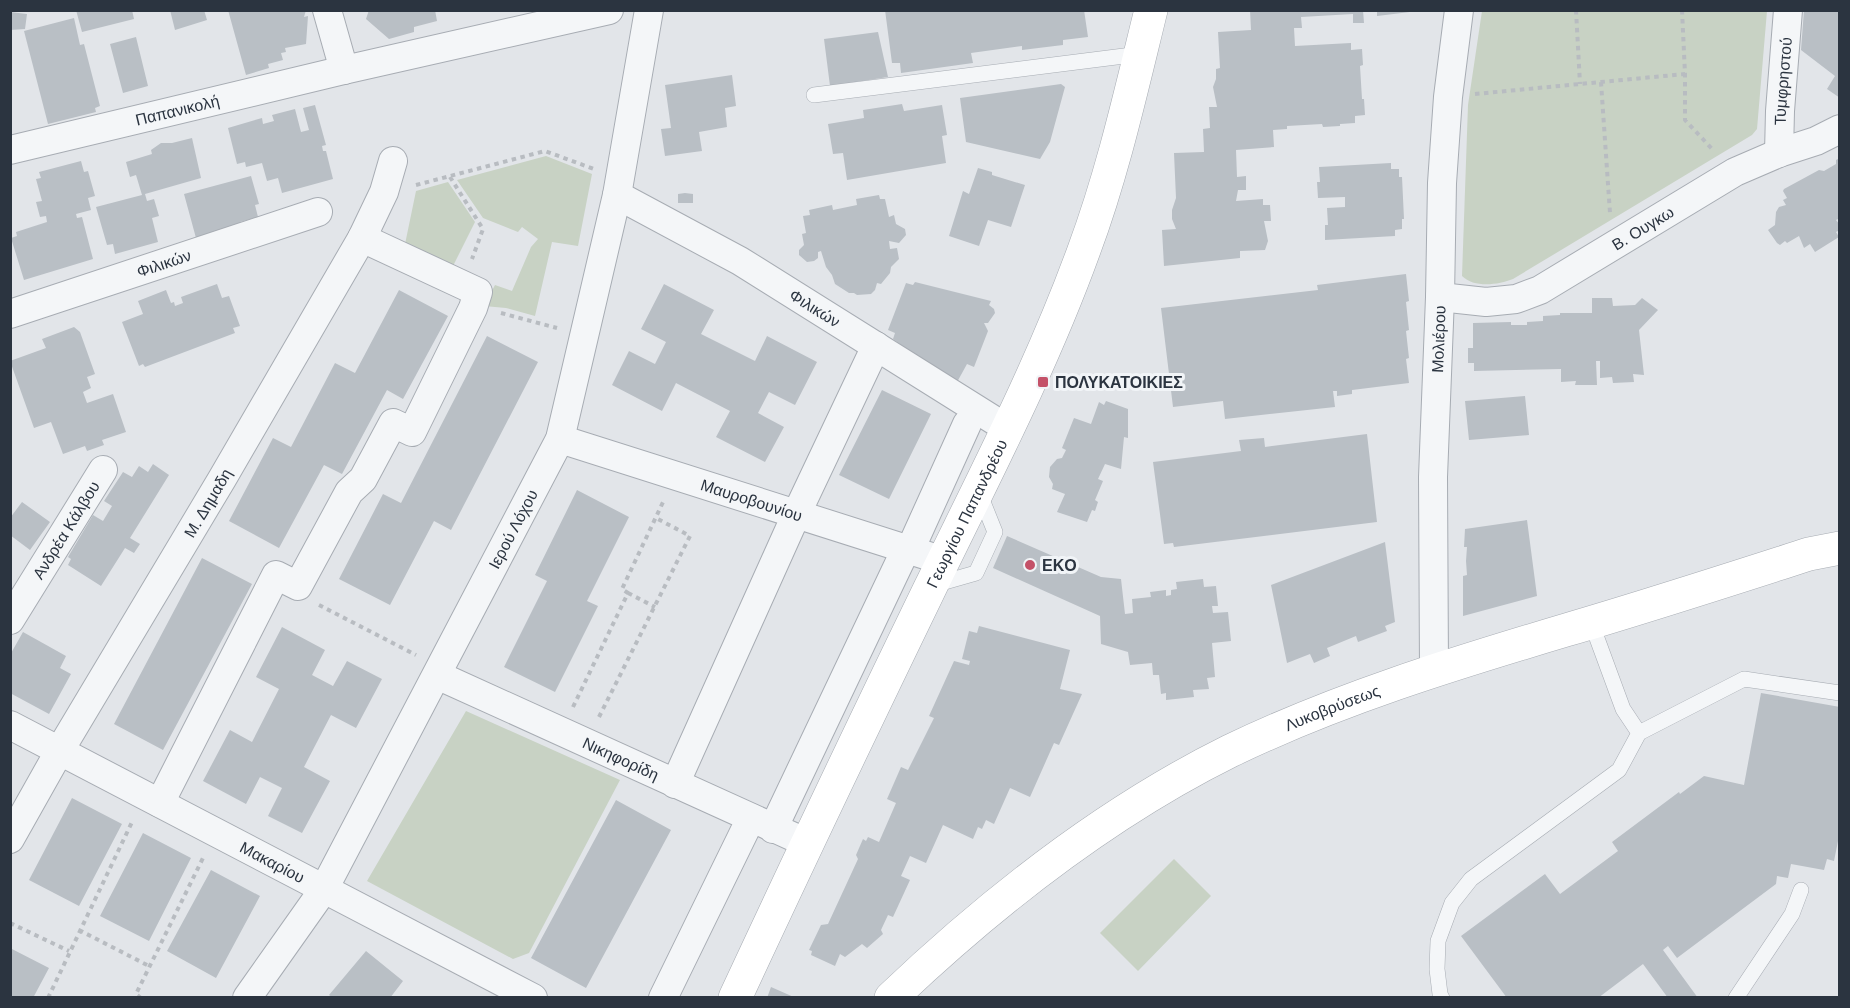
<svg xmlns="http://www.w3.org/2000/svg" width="1850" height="1008" font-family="Helvetica,sans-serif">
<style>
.green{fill:#c8d2c4}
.building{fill:#b9bfc5}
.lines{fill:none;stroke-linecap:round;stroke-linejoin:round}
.lane-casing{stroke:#a7acb3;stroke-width:16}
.street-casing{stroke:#a7acb3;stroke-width:30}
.secondary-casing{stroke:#a7acb3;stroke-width:34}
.path{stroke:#b8bcc1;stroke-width:4;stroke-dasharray:4.5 4.5;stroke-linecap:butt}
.lane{stroke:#f4f6f8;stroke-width:15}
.street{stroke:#f4f6f8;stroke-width:28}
.secondary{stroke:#fff;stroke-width:33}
.poi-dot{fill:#c45168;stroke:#f1f4f7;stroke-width:2}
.labels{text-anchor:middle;stroke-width:6;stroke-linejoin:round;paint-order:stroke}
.street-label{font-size:16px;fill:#2b3440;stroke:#f1f4f7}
.poi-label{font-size:16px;font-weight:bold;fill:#2b3440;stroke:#f1f4f7;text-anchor:start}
</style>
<rect width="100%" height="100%" fill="#e2e5e9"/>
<path class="green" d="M1482,11H1767L1757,129L1752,135L1513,279C1498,285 1474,288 1462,276L1468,105Z
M546,156L592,174L578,246L552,242L535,316L506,308L484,306L495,285L512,291L531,247L538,239L522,227L518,232L483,218L457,180Z
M448,182L475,222L451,270L404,249L416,191Z
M466,711L620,780L529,953L513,959L367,881Z
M1174,859L1211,896L1138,971L1100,933Z"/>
<path class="building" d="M76,10H132L134,19L82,32Z
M170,10H204L207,20L175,30Z
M228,10H306L304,17L308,16L306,44L285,48L286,52L281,53L283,60L268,64L269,68L246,75Z
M369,10H435L437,21L414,27V32L389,39L366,19Z
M885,10H1084L1088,37L1063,40V45L1022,50V46L971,53L973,63L901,73L900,63H892Z
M1250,10H1363L1364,23H1353V14L1301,17L1302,28H1294L1295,46L1351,43V50L1362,49L1363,65L1360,66L1362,99H1364L1365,115L1355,116V123L1340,124V126L1323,127L1322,124L1287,126V129L1273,130L1274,147L1236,150L1237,177L1246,176V190H1238L1236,201L1263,199V205H1270L1271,221H1264L1268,241L1265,250L1240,251V258L1164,266L1162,230L1176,229L1172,219V210L1176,198L1174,153L1204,152L1203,129L1210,128L1209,107H1217L1213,87L1216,79V69L1220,68L1218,32L1251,30Z
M1377,10H1410V12L1377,16Z
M1804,10H1840V98L1827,89L1835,76L1801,50Z
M10,12L27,14L25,29L10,30Z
M74,18L80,45L84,44L100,106L95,108L96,112L48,124L24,31Z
M878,32L888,77L830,86L824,39Z
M136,37L148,86L123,93L110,44Z
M732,75L736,106L725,108L727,127L699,132L702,151L665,156L661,129L671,128L665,85Z
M1061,84L1065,87L1050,142L1040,159L966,142L960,98Z
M902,104L904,111L942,105L947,135L942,136L946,163L847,180L843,153L833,154L828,124L864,118L863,110Z
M315,105L326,145L322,146L323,151H326L333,179L282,193L278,178L267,181L262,163L246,167L245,162L237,164L228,128L262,118L263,124L274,121L272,115L295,109L301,132L309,130L303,108Z
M192,138L201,178L145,194L147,201L154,199L159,216L152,218L158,242L115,254L113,244L107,245L96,207L142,195L136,175L130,177L126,162L152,154L151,150L161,143H172Z
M1840,158V218L1836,220L1840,225V230L1836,232L1839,237L1815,252L1810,244L1804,248L1799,236L1787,243L1785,241L1780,245L1777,243L1768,230L1775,225L1776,212L1779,207L1786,205L1783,200L1787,198L1783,191L1784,189L1819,170L1824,171L1836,164V160Z
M81,161L84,172L88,171L95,196L88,198L91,210L76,214L77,218L82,217L93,259L24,280L11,238L17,236L16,232L47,222L46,216L40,217L36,202L42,201L36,179L41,178L39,172Z
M1391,163V169H1399V177H1402L1404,219H1402V229L1395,230V236L1325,240V225H1328L1327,208L1345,207V197L1318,198L1317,182H1320L1319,167Z
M978,168L992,172V175L1025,185L1011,227L988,220L979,246L949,236L963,191L969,194Z
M251,176L259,204L255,205L258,217L240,222L241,225L196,238L184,194Z
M685,193L693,194V203H678V194Z
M879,195L880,199H885L889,217L894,215L896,224L905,229L906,235L899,243L889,241L890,249L897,248L899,259L891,267L890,273L881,284L877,283L875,290L871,294L857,295L854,293H849L835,284L832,275L826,267L821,251L818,252V258L814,261L807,262L799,255V250L804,245L802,234L806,233L803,216L810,215L809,210L832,205L833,210L857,205L856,199Z
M1406,274L1409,301L1406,302L1409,330L1406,331L1409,358L1406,359L1409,383L1352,390V394L1337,396V391H1333L1335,407L1225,419L1223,401L1173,407L1161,308L1318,290L1317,285Z
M915,282L991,301L989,305L994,309L995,313L988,323H984L988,331L974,367L967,364L956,384L893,339L895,333L888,330L906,283L913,285Z
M217,284L222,298L229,296L240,326L233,328L235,333L145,367L143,364L139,366L122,322L143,314L138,301L166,290L171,303L174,302L175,306L183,303L181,297Z
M664,284L714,310L701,334L755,361L767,336L817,362L795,405L769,392L758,413L784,427L765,462L716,437L730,411L676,383L662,411L612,385L629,351L655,364L666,342L641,329Z
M399,290L448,316L403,399L387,390L342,474L324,465L279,548L229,521L273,438L291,447L335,363L355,373Z
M1592,298H1612L1613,306L1635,305L1642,298L1658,310L1639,330L1644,375L1633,374L1634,382L1613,383L1612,377L1600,378V361H1596L1597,385H1575L1576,381L1561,382V369L1474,371V363H1468V348H1473V323L1511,322V325H1527V322L1543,321V316L1560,315V313H1592Z
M74,327L80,332L95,374L87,377L91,388L83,392L87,403L113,394L126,432L102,440L104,445L87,451L85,446L63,454L51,422L34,428L10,361L46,348L42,339Z
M487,336L538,362L451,530L434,521L390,605L339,579L383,494L401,503Z
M882,390L931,414L889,499L839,475Z
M1525,396L1529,435L1469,440L1465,401Z
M1106,401L1128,409V438L1124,437L1121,469L1105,464L1098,479L1103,481L1095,500L1098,502L1095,511L1092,510L1087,522L1057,512L1065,494L1052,489L1053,484L1049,477L1050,467L1057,459L1062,458L1066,450L1062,448L1074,418L1091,424L1099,402L1104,405Z
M1367,434L1377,522L1174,547L1173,543L1164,544L1153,462L1241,451L1239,440L1264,438L1265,447Z
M153,464L169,475L130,538L140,544L134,553L125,548L101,586L68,565L71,559L68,557L93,515L103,521L112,506L104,501L123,472L132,477L139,466L148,472Z
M577,490L629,517L587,601L598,606L555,692L504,667L547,581L535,575Z
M22,502L50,522L30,550L10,535V518Z
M1527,520L1537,596L1463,616V576L1467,575L1466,561L1467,547H1464L1465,529Z
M1007,536L1101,577L1121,579L1125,614L1133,613L1132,599L1151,597L1150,592L1166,590V596L1171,595V590L1177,589L1176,582L1203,579L1204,587L1216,586L1218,606H1212L1213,613L1228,612L1231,641L1212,643L1215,677L1207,678L1209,689L1193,690L1194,697L1166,700V693L1161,694L1159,675H1153L1152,663L1130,665L1128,652L1101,644L1100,616L993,568Z
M1385,542L1395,622L1385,626L1387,631L1358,642L1356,636L1327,648L1330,656L1314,663L1310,654L1287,663L1271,585Z
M202,558L252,584L163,750L114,724Z
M979,626L1070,650L1060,689L1082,694L1059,745L1054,743L1030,797L1010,788L994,824L986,820L982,829L978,827L973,839L943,825L926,863L910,856L901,876L910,880L893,917L888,915L881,930L883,934L867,948L862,944L845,957L840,954L835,966L811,955L812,951L809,950L821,925L828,924L858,859L856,855L863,839L866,841L868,837L879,842L896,803L887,799L901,767L908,770L934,718L929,716L954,661L969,665L970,661L962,659L969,631L977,633Z
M282,627L325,650L312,675L333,686L347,661L382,679L356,728L331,715L317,742L304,767L330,781L302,833L268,816L282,788L260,777L246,804L203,781L230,730L252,742L279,689L256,677Z
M23,632L66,656L60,668L71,674L49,714L10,693V655Z
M1761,693L1840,707V842L1838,841L1834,861L1827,859L1824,870L1791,864L1788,878L1777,876L1776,884L1677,958L1668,946L1663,950L1698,998H1668L1643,964L1598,998H1507L1461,936L1545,874L1560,894L1618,851L1612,842L1679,792L1680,794L1704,776L1744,785Z
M72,798L122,824L79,906L29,880Z
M616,800L671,830L586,988L531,958Z
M143,833L191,858L149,941L100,916Z
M211,870L260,896L216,978L167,951Z
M10,948L49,968L33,998H10Z
M366,951L403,981L390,998H333L329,995Z
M771,987L796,998H767Z"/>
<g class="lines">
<g class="lane-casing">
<path id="lane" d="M814,95L1140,54
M934,585L976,573L995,532L979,492
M1591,622L1623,709L1639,733
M1442,998L1440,994L1437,969L1438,941L1452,903L1471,879L1619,770L1639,733L1744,679L1840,693
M1736,998L1792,914L1801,890"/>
</g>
<g class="street-casing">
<g id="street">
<path d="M327,10L344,70"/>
<path id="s1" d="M10,150L344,70L609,10"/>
<path id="s2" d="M1779,153L1780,111L1788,10"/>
<path id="s3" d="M617,195L740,261L1008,429"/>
<path id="s4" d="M1440,297L1486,302L1516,299L1540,290L1735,172L1779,153L1816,141L1840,129"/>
<path id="s5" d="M10,314L318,212"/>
<path id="s6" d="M560,439L944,561"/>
<path d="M910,550L967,424"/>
<path id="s7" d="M10,620L103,470"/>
<path id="s8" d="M1434,669L1433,477L1440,297L1442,183L1448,97L1459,10"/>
<path id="s9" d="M437,675L807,843"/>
<path id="s10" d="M10,725L533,998"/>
<path d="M675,784L796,515L876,346"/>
<path d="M160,803L276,575L298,586L349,492L363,479L393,423L412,432L473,308L478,292L362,238"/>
<path d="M773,829L906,549"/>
<path id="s11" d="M10,839L60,750L222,479L362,238L384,192L393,161"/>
<path id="s12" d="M247,998L324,889L560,439L617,195L649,10"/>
<path d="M663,998L751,818"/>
</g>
</g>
<g class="secondary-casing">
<g id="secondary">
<path id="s13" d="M735,998C799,860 864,724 930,588C984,477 1042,366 1084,250C1113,172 1131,91 1151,10"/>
<path id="s14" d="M891,998C992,902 1105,813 1230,751C1338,699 1452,664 1566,630C1648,606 1728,580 1809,554L1840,548"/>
</g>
</g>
<path class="path" d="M1576,10L1580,84
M1682,10L1685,74V120L1714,151
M1601,82L1610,213
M1475,94L1685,74
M450,177L483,229L472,259
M416,185L545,151L594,169
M501,313L557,328
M628,593L655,607
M319,605L416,655
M573,707L628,593L622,589L664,500
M599,717L690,536L656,518
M10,923L69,951
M79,930L149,966
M48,998L133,820
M141,998L136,994L203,858"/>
<use href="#lane" class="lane"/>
<use href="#street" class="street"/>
<use href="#secondary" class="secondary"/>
</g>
<g class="poi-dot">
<rect x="1037" y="376" width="12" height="12" rx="3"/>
<circle cx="1030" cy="565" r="6"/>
</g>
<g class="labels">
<g class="street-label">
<text dy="6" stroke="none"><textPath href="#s2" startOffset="72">Τυμφρηστού</textPath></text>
<text dy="6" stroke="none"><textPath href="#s1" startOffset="172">Παπανικολή</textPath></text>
<text dy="6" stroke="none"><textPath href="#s4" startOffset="222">Β. Ουγκω</textPath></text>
<text dy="6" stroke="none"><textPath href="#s5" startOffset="162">Φιλικών</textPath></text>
<text dy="6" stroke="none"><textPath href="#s3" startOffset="228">Φιλικών</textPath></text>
<text dy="6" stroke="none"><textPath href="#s8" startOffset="330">Μολιέρου</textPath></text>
<text dy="6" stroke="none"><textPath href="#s6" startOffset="201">Μαυροβουνίου</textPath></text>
<text dy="6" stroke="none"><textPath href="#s11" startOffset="390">Μ. Δημαδη</textPath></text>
<text dy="6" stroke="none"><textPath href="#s13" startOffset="537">Γεωργίου Παπανδρέου</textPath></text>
<text dy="6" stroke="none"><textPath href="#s12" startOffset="540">Ιερού Λόχου</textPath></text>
<text dy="6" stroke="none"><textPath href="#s7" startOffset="106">Ανδρέα Κάλβου</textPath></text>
<text dy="6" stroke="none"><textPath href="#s14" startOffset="532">Λυκοβρύσεως</textPath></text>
<text dy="6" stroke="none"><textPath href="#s9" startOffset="202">Νικηφορίδη</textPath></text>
<text dy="6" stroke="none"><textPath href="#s10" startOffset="296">Μακαρίου</textPath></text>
</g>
<g class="poi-label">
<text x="1055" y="388">ΠΟΛΥΚΑΤΟΙΚΙΕΣ</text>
<text x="1042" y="571">EKO</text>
</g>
</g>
<rect width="1850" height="1008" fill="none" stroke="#2b3440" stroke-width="24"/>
</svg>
